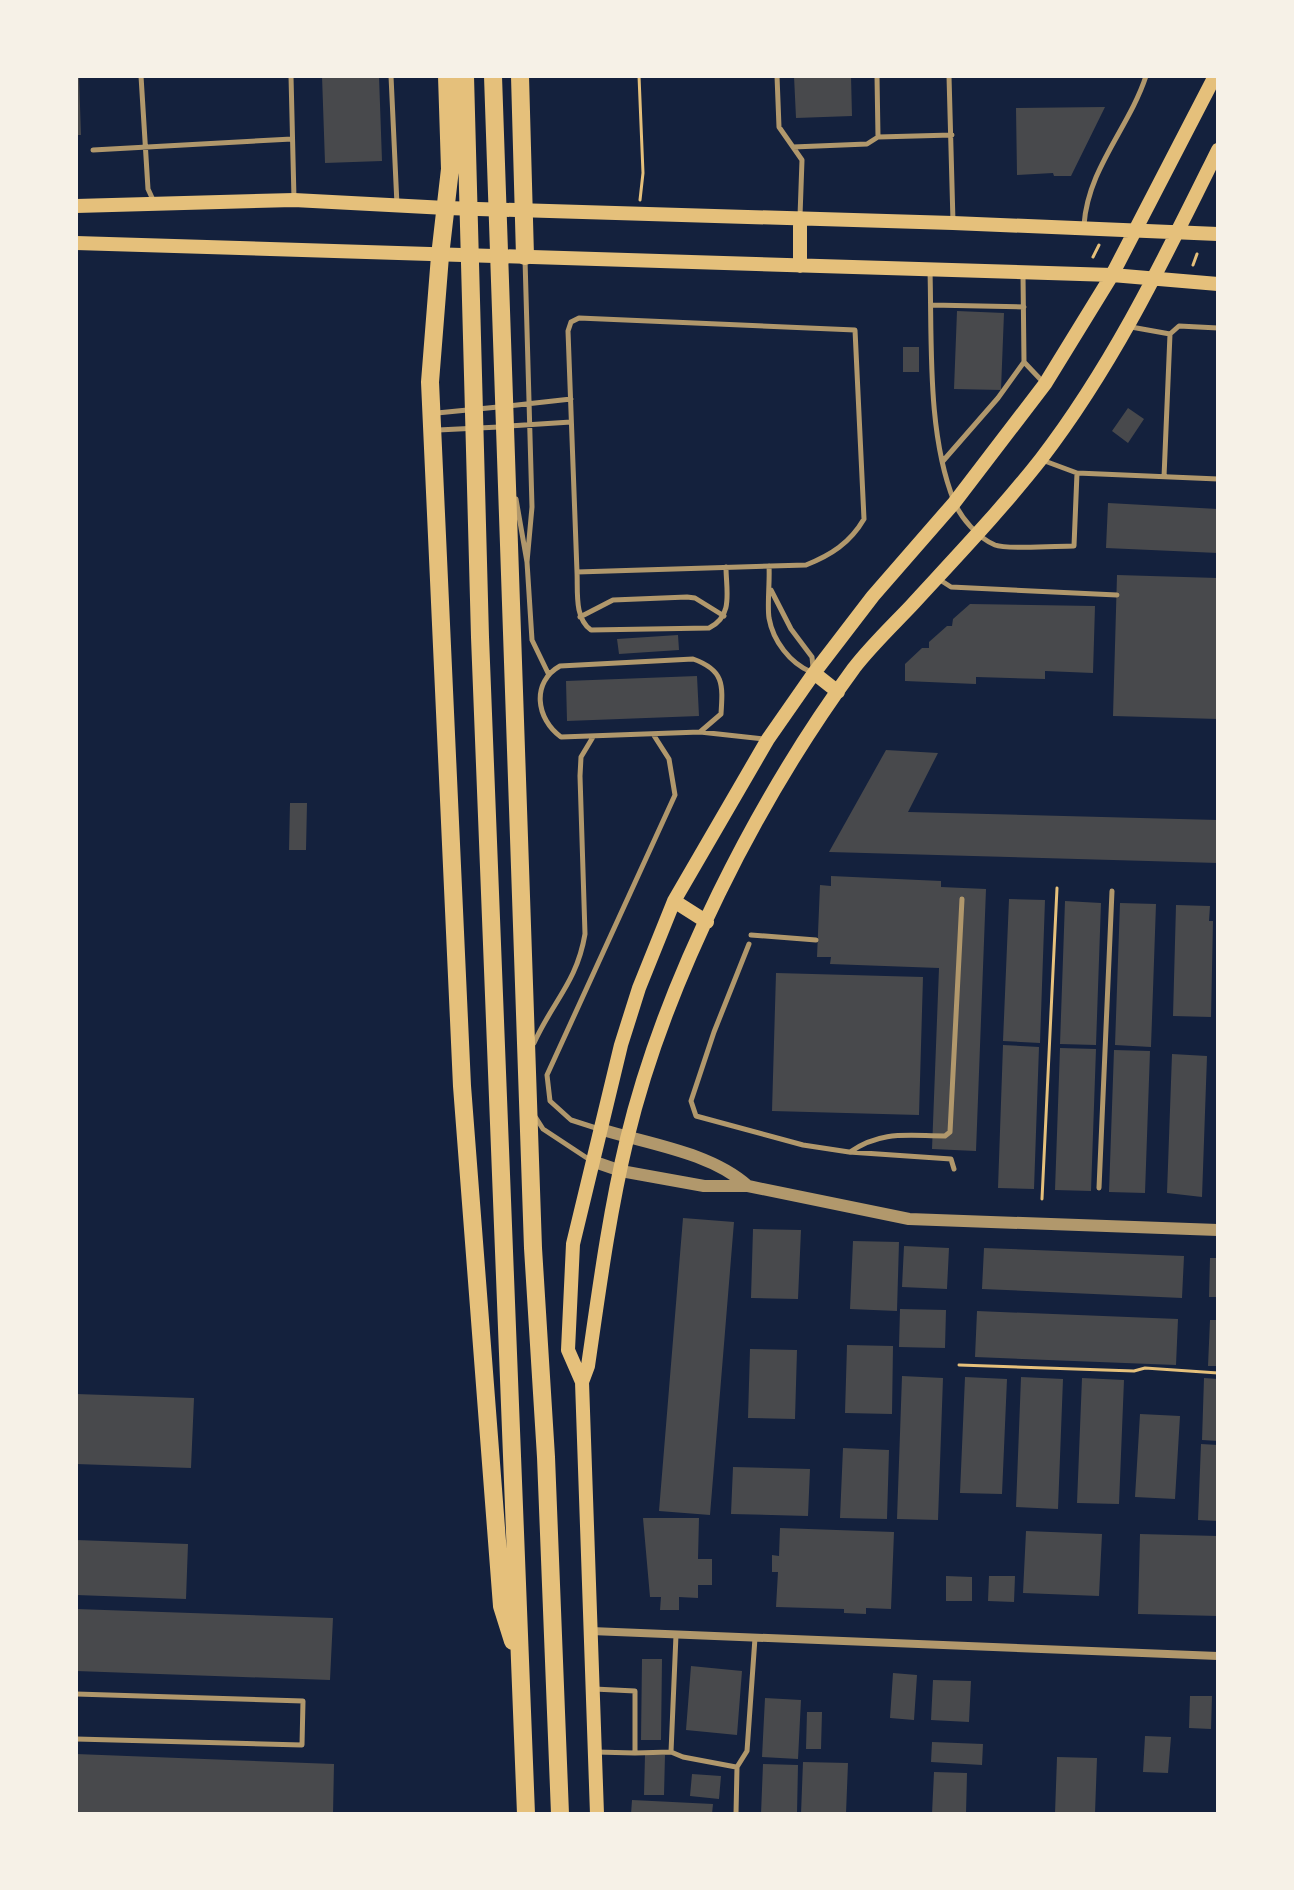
<svg xmlns="http://www.w3.org/2000/svg" width="1294" height="1890" font-family="'Open Sans',sans-serif">
<style>
.building{fill:#48494c}
.lines{fill:none;stroke-linecap:round;stroke-linejoin:round}
.path{stroke:#e5c07b;stroke-width:3}
.service{stroke:#b1986c;stroke-width:5}
.minor{stroke:#b1986c;stroke-width:8}
.tertiary{stroke:#b1986c;stroke-width:12}
.secondary{stroke:#e5c07b;stroke-width:14}
.motorway{stroke:#e5c07b;stroke-width:18}
</style>
<rect width="100%" height="100%" fill="#14213d"/>
<path class="building" d="M76,76H79L81,135H76Z
M322,76H379L382,161L325,163Z
M794,76H851L852,116L796,118Z
M1105,107L1071,176H1054L1053,173L1017,175L1016,108Z
M957,311L1004,313L1001,390L954,389Z
M903,347H919V372H903Z
M1128,408L1144,419L1128,443L1112,431Z
M1108,503L1218,509V553L1106,548Z
M1117,575L1218,578V719L1113,716Z
M970,604L1095,606L1093,673L1045,671V679L976,677V684L905,681V664L922,648H929V642L947,626H952L953,619Z
M678,635L679,650L619,654L617,639Z
M697,676L699,716L567,721L566,681Z
M886,750L938,753L908,812L1218,820V863L829,852Z
M290,803H307L306,850H289Z
M831,876L941,881V887L986,889L976,1151L932,1149L939,968L830,964L831,957H817L820,885L831,886Z
M1009,899L1045,900L1040,1043L1003,1041Z
M1065,901L1101,903L1096,1045L1060,1044Z
M1120,903L1156,904L1151,1047L1115,1045Z
M1176,905L1210,906L1209,921H1213L1211,1017L1173,1016Z
M776,973L923,977L919,1115L772,1111Z
M1003,1045L1039,1047L1034,1189L998,1188Z
M1060,1048L1096,1049L1091,1191L1055,1190Z
M1114,1050L1150,1051L1145,1193L1109,1192Z
M1172,1054L1207,1056L1202,1197L1167,1193Z
M683,1218L734,1222L710,1515L659,1511Z
M753,1229L801,1230L798,1299L751,1298Z
M853,1241L899,1242L897,1311L850,1309Z
M904,1246L949,1248L947,1289L902,1287Z
M984,1248L1184,1256L1182,1298L982,1289Z
M1210,1258H1218V1297H1209Z
M900,1309L946,1310L945,1348L899,1347Z
M977,1311L1178,1319L1176,1365L975,1357Z
M1210,1320H1218V1366H1208Z
M847,1345L893,1346L892,1414L845,1413Z
M750,1349L797,1350L795,1419L748,1418Z
M902,1376L943,1378L938,1520L897,1519Z
M965,1377L1007,1379L1002,1494L960,1493Z
M1021,1377L1063,1379L1058,1509L1016,1507Z
M1082,1378L1124,1380L1119,1504L1077,1503Z
M1204,1378L1218,1379V1441L1202,1440Z
M76,1394L194,1398L191,1468L76,1464Z
M1140,1414L1180,1416L1175,1499L1135,1497Z
M1201,1444L1218,1445V1521L1198,1520Z
M843,1448L889,1450L887,1519L840,1518Z
M733,1467L810,1469L808,1516L731,1514Z
M643,1518H699L698,1559H712V1585H698V1598L679,1597V1610H660L661,1597H650Z
M780,1528L894,1532L891,1609L866,1608V1614L844,1613V1609L776,1607L778,1572H772V1555L779,1556Z
M1026,1531L1102,1534L1099,1596L1023,1593Z
M1140,1534L1218,1536V1616L1138,1614Z
M76,1540L188,1544L186,1599L76,1595Z
M946,1576L972,1577V1601H946Z
M989,1576H1015L1014,1602L988,1601Z
M76,1609L333,1618L330,1680L76,1671Z
M642,1659H662L661,1740H641Z
M691,1666L742,1671L737,1735L686,1730Z
M893,1673L917,1675L914,1720L890,1718Z
M933,1680L971,1681L969,1722L931,1720Z
M1190,1696H1212L1211,1729L1189,1728Z
M765,1698L801,1700L798,1759L762,1757Z
M807,1712H822L821,1749H806Z
M1145,1736L1171,1737L1168,1773L1143,1772Z
M932,1742L983,1744L982,1765L931,1762Z
M76,1754L334,1764L333,1814H76Z
M645,1755H665L664,1795H644Z
M1057,1757L1097,1758L1095,1814H1055Z
M803,1762L848,1763L846,1814H801Z
M763,1764L798,1765L797,1814H761Z
M934,1772L967,1773L966,1814H932Z
M692,1774L721,1776L719,1799L690,1796Z
M632,1800L713,1804L712,1814H631Z"/>
<g class="lines">
<path class="path" d="M639,76L643,173L640,200
M1093,257L1099,245
M1193,265L1197,254
M1042,1199L1057,888
M959,1365L1134,1371L1145,1368L1218,1373"/>
<path class="service" d="M141,76L148,189L154,202
M291,76L294,199
M391,76L397,205
M777,76L779,127L802,160L800,216
M877,76L878,137
M949,76L953,222
M793,147L867,144L878,137L952,135
M93,150L292,139
M1084,225C1088,168 1129,128 1146,76
M525,259L532,507L527,562
M930,271C932,342 927,434 954,501C960,517 978,538 995,545C1008,550 1057,546 1074,546L1077,473
M1023,274L1024,362L1042,381
M931,305L1024,307
M1131,327L1170,334L1179,326L1218,328
M508,406L571,399
M437,413L498,407
M509,426L571,422
M438,430L499,427
M1042,460L1077,473L1218,479
M943,461L998,398L1024,362
M1164,477L1170,334
M516,499L527,562L532,640L548,673
M769,566C770,582 767,604 769,618C773,641 790,663 811,672
M577,572L806,565C831,555 850,543 864,519L855,330L579,318L571,322L568,331L577,572C578,591 574,618 591,630L709,628C734,616 726,590 726,567
M937,578L951,587L1117,595
M771,590L791,629L812,657L813,667
M580,617L613,600L687,597L695,598L724,616
M700,732L721,714C723,684 724,670 693,659L560,666C531,682 536,719 561,737L700,732L764,739
M751,935L816,940
M749,944L714,1032L691,1101L696,1116L803,1145L849,1152L951,1159L954,1169
M534,1043C553,1001 577,982 585,934L580,776L581,757L593,737
M536,1118L543,1129L590,1160
M599,1129L571,1120L550,1101L547,1075L675,795L669,759L653,734
M850,1152C882,1130 908,1136 945,1136L950,1132L962,899
M1099,1188L1112,891
M594,1689L635,1691V1753L596,1752
M76,1694L303,1701L302,1745L76,1739
M671,1752L676,1635
M635,1753L671,1752L683,1757L736,1767
M736,1814L737,1767L747,1751L755,1638"/>
<path class="minor" d="M591,1631L1218,1656"/>
<path class="tertiary" d="M600,1129C648,1144 710,1152 748,1186
M592,1161L621,1171L704,1186H748L909,1219L1218,1230"/>
<path class="secondary" d="M76,206L294,200L446,208L953,223L1218,234
M76,243L1112,275L1218,284
M800,266V218
M814,673L838,692
M674,901L707,922
M582,1382L588,1366C599,1290 609,1214 627,1139C665,981 758,799 854,668C871,646 892,626 911,606C955,558 1001,510 1041,459C1114,364 1165,257 1218,150
M597,1814L582,1382L568,1350L573,1244L621,1045L639,988L674,901L768,739L814,673L873,596L954,503L1045,384L1112,275L1215,76"/>
<path class="motorway" d="M447,76L450,169L440,256L430,382L462,1086L502,1606L513,1641
M465,76L480,637L526,1814
M493,76L533,1248L546,1457L560,1814
M520,76L525,256"/>
</g>
<rect width="1294" height="1890" fill="none" stroke="#f6f1e7" stroke-width="156"/>
</svg>
